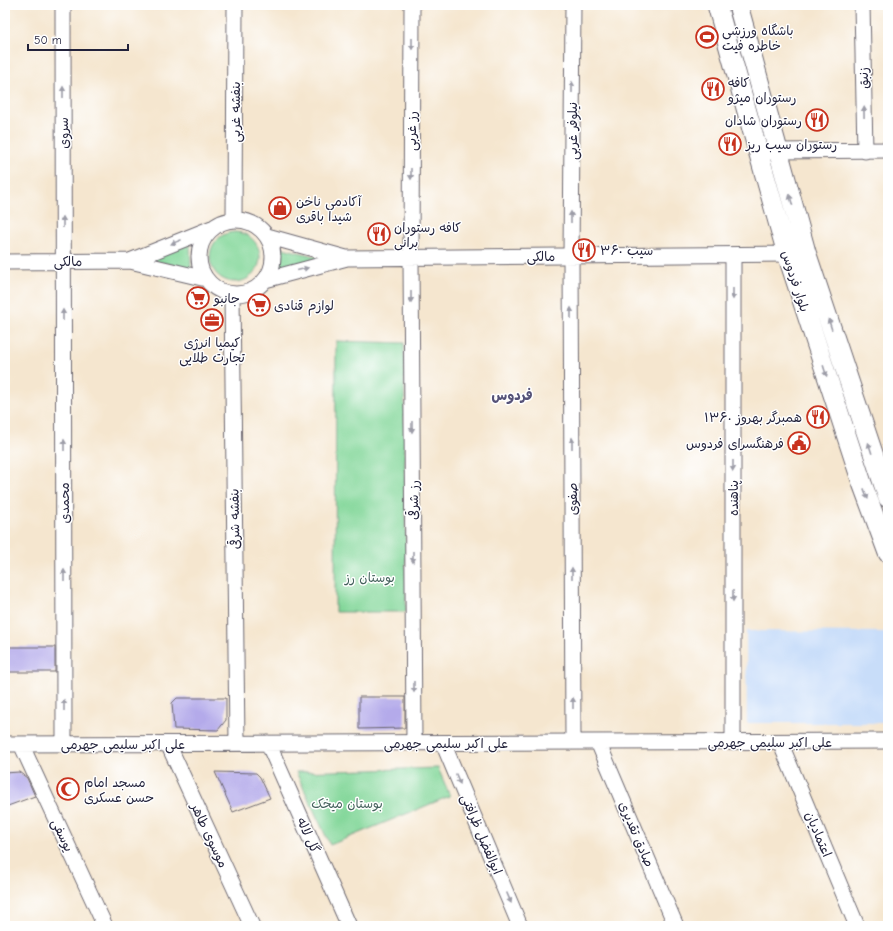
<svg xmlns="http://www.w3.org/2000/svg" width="893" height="931" font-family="'Comic Neue','Playpen Sans Arabic',sans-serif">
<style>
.built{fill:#c8ddf9}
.green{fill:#83d79a;stroke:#527c6a}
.building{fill:#b4aaea}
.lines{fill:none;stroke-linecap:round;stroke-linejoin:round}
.minor-casing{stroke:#6c676f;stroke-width:17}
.major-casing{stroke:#6c676f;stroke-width:21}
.minor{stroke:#fff;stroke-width:15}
.major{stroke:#fff;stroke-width:19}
.oneway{fill:#9c9ca7}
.labels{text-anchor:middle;stroke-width:3;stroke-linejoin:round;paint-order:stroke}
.poi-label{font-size:13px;fill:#22223b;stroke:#fff;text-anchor:start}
.street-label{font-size:13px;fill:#22223b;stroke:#fff}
.park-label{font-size:13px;fill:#44615c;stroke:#fff}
.neighbourhood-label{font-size:14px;font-weight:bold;fill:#555278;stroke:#fff}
</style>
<rect width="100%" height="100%" fill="#fff"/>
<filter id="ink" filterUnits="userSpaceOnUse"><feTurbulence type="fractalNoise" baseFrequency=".025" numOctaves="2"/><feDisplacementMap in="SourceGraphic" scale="8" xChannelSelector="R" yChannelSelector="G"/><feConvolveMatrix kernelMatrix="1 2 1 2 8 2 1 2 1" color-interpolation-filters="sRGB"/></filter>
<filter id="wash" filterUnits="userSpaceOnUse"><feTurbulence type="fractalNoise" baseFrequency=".012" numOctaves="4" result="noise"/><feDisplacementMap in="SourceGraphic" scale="16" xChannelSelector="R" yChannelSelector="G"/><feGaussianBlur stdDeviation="0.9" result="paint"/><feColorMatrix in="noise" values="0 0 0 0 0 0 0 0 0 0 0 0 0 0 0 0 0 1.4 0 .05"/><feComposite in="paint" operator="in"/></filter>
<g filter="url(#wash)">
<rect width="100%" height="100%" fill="#f5e6cf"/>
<path class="built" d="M746,631L888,632V723H747Z"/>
<path class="green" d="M210 257a25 25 0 1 1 50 0a25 25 0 1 1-50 0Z
M190,244L191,269L146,259Z
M279,247L322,258L280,267Z
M336,341L404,343L406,612H335Z
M438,768L450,796L330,845L296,772Z"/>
<g id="blocks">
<path class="building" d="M8,647H55V672H8Z
M359,697H405V728L359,729Z
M177,698H226V720L218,730L174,729L172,703Z
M19,772L27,778L35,796L5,807V773Z
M215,772L256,773L260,777L270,798L233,812Z"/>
</g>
</g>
<g filter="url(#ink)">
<use href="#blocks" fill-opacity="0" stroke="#6c676f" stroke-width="1"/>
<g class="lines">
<g class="minor-casing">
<path id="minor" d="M63,5L64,744
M412,5L411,258L414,743
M573,5L571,256L573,742
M862,5L865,151
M769,152L777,151L888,150
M234,219L235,5
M199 257a37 37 0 1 1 74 0a37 37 0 1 1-74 0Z
M267,236L346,258
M130,261L212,228
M5,262L130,261L206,279
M265,280L347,258L787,254L797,253
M232,294L237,743
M598,742L676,926
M733,742V255
M780,742L857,926
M268,743L349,926
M443,743L520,926
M5,744L888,741
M21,744L105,926
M168,744L252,926"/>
</g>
<g class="major-casing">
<path id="major" d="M717,5L787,254L862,483L888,553
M738,5L806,252L888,498"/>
</g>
<use href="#minor" class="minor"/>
<use href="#major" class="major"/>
</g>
<defs><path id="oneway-solid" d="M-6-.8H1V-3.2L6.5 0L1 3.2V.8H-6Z"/></defs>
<g class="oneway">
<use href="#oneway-solid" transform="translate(412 44) rotate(90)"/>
<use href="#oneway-solid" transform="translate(572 87) rotate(-90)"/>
<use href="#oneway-solid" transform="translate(63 92) rotate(-90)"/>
<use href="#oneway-solid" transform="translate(864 112) rotate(-91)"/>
<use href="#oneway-solid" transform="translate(411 174) rotate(90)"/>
<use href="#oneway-solid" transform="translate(791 200) rotate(-106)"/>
<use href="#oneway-solid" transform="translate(571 217) rotate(-90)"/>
<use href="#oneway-solid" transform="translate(63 222) rotate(-90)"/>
<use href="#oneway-solid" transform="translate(176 242) rotate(158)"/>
<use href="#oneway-solid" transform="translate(303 269) rotate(-14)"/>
<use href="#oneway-solid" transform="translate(733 294) rotate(90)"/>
<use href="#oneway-solid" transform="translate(411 297) rotate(90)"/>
<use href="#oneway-solid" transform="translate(571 313) rotate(-90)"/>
<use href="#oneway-solid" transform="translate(63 315) rotate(-90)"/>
<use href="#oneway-solid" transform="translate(830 324) rotate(-108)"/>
<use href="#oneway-solid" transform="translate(825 371) rotate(72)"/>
<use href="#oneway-solid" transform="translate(412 427) rotate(90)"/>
<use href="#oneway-solid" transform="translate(572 443) rotate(-90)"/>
<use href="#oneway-solid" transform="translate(64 445) rotate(-90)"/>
<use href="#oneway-solid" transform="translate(870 448) rotate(-108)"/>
<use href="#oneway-solid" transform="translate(733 466) rotate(90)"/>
<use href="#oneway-solid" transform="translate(866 494) rotate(69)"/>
<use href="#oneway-solid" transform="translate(413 557) rotate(90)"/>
<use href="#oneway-solid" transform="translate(572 573) rotate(-90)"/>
<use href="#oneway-solid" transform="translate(64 575) rotate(-90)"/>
<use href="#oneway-solid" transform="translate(733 596) rotate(90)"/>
<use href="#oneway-solid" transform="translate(414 687) rotate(90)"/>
<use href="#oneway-solid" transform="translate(573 703) rotate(-90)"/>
<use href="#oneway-solid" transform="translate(64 705) rotate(-90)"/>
<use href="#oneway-solid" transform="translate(458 779) rotate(67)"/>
<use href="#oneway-solid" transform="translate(509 898) rotate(67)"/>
</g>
</g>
<defs>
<g id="stadium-ring" transform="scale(1.15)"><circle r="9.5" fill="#fff" stroke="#c8321e" stroke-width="1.5"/><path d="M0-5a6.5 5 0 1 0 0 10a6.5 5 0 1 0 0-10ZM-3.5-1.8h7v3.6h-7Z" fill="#c8321e"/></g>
<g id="restaurant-ring" transform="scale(1.15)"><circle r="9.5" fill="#fff" stroke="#c8321e" stroke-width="1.5"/><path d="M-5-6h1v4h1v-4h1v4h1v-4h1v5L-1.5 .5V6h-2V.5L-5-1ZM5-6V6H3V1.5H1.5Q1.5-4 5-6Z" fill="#c8321e"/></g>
<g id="shop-ring" transform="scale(1.15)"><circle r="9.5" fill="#fff" stroke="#c8321e" stroke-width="1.5"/><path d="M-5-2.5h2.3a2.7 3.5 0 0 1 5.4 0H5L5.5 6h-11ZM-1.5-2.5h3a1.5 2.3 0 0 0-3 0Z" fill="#c8321e"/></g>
<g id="supermarket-ring" transform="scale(1.15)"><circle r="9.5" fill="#fff" stroke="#c8321e" stroke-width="1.5"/><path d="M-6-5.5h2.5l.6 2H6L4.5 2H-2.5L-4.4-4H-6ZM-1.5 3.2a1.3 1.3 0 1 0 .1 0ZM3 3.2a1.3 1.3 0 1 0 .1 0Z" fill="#c8321e"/></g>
<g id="office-ring" transform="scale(1.15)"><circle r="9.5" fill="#fff" stroke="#c8321e" stroke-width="1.5"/><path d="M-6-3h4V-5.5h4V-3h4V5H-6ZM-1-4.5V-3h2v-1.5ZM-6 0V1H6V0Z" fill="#c8321e"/></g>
<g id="civic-ring" transform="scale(1.15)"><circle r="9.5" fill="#fff" stroke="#c8321e" stroke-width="1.5"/><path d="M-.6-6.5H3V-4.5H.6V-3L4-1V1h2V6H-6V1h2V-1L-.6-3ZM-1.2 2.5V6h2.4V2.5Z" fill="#c8321e"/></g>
<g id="mosque-ring" transform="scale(1.15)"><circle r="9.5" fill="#fff" stroke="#c8321e" stroke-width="1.5"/><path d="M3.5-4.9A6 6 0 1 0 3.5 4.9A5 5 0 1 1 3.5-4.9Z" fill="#c8321e"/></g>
</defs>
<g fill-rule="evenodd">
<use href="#stadium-ring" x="707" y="37"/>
<use href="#restaurant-ring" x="713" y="89"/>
<use href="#restaurant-ring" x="817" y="120"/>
<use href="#restaurant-ring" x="730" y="144"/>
<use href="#shop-ring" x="280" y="208"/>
<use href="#restaurant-ring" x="379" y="234"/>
<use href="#restaurant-ring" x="584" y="250"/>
<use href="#supermarket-ring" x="198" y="298"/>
<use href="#supermarket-ring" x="259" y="305"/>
<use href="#office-ring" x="212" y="320"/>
<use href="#restaurant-ring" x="818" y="417"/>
<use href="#civic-ring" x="799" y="443"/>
<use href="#mosque-ring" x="68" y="789"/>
</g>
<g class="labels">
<g class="poi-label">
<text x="722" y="35">باشگاه ورزشی<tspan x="722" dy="15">خاطره فیت</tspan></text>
<text x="728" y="87">کافه<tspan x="728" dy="15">رستوران ميژو</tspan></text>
<text x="802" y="125" text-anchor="end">رستوران شادان</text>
<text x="746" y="149">رستوران سیب ریز</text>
<text x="296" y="206">آکادمی ناخن<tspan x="296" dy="15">شیدا باقری</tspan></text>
<text x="394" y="232">كافه رستوران<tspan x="394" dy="15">برانى</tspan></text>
<text x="600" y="255">سیب ۳۶۰</text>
<text x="214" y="303">جانبو</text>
<text x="274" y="310">لوازم قنادی</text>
<text x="212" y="347" text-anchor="middle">کیمیا انرژی<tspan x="212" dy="15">تجارت طلایی</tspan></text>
<text x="802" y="422" text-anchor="end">همبرگر بهروز ۱۳۶۰</text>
<text x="784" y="448" text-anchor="end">فرهنگسرای فردوس</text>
<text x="84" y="787">مسجد امام<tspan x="84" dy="15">حسن عسکری</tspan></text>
</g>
<g class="street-label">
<text transform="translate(863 78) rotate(-91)" y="5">زنبق</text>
<text transform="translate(235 112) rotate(-90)" y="5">بنفشه غربی</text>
<text transform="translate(411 131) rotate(-90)" y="5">رز غربی</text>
<text transform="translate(572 131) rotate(-90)" y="5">نیلوفر غربی</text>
<text transform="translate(63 133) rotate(-90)" y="5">سروی</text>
<text transform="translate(541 256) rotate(-1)" y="5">مالکی</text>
<text transform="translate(68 261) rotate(-1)" y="5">مالکی</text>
<text transform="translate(796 281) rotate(72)" y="5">بلوار فردوس</text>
<text transform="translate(733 498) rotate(-90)" y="5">پناهنده</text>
<text transform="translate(572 499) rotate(-90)" y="5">صفوی</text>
<text transform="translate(413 500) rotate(-90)" y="5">رز شرقی</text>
<text transform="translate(64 503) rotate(-90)" y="5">محمدی</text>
<text transform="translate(234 519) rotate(-91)" y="5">بنفشه شرقی</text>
<text x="770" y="747">علی اکبر سلیمی جهرمی</text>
<text x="446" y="748">علی اکبر سلیمی جهرمی</text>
<text x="123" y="749">علی اکبر سلیمی جهرمی</text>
<text transform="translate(482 834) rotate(67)" y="5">ابوالفضل ظرافتی</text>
<text transform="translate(637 834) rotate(67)" y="5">صادق تقدیری</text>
<text transform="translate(819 834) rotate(67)" y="5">اعتمادیان</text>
<text transform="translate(63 835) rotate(65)" y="5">یوسفی</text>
<text transform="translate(210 835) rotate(65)" y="5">موسوی طاهر</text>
<text transform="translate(309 835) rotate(66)" y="5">گل لاله</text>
</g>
<g class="park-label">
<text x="370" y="582">بوستان رز</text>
<text x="347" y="808">بوستان میخک</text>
</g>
<g class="neighbourhood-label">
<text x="512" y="400">فردوس</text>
</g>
</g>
<rect width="893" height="931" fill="none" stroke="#fff" stroke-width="20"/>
<path d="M28 44v6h100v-6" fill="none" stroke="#22223b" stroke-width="2"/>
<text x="34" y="44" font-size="12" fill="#22223b" stroke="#ffffff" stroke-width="3" paint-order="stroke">50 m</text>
</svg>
